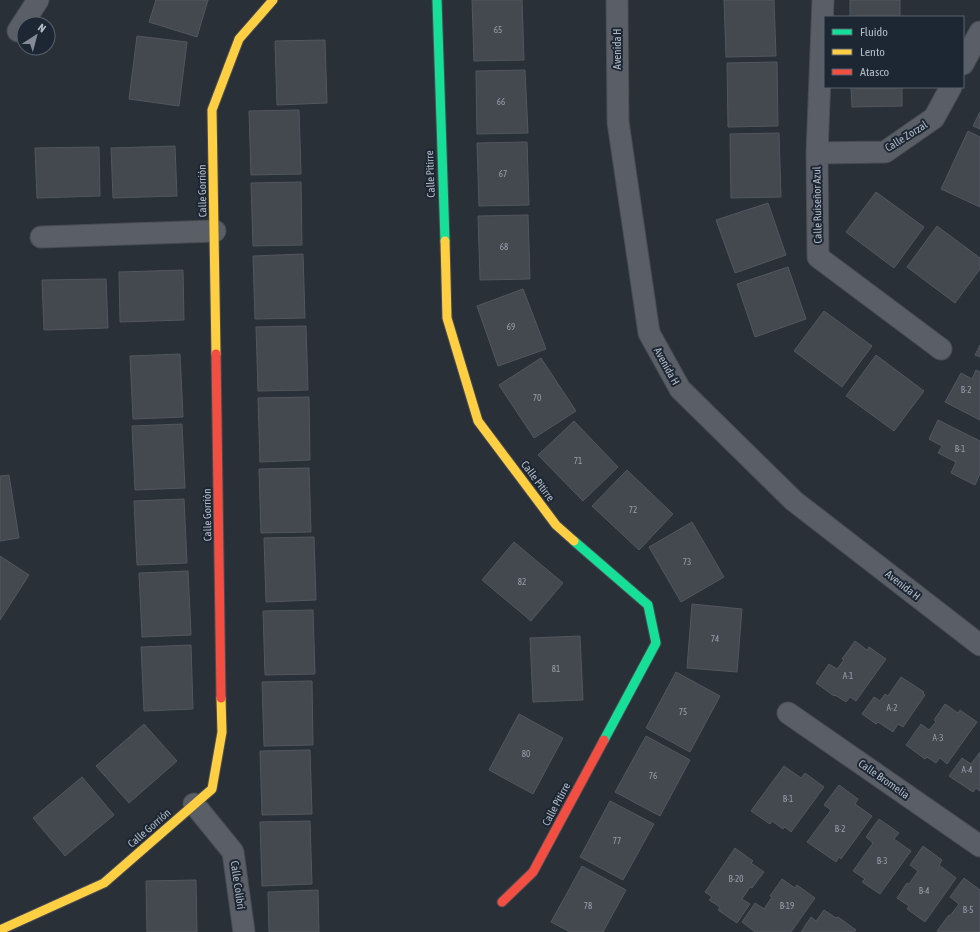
<svg xmlns="http://www.w3.org/2000/svg" width="980" height="932" font-family="'Asap Condensed',sans-serif">
<style>
.building{fill:#444950;stroke:#52575f}
.lines{fill:none;stroke-linecap:round;stroke-linejoin:round}
.street-casing{stroke:#484c53;stroke-width:23}
.fast-casing{stroke:#484c53;stroke-width:11}
.slow-casing{stroke:#484c53;stroke-width:11}
.jam-casing{stroke:#484c53;stroke-width:11}
.street{stroke:#5a5e66;stroke-width:21}
.fast{stroke:#16e098;stroke-width:9}
.slow{stroke:#ffcf43;stroke-width:9}
.jam{stroke:#f24e42;stroke-width:9}
.labels{text-anchor:middle;stroke-width:4;stroke-linejoin:round;paint-order:stroke}
.number-label{font-size:9px;fill:#989fab}
.street-label{font-size:11px;fill:#b4bcc9;stroke:#1d2633}
</style>
<rect width="100%" height="100%" fill="#2a3038"/>
<path class="building" d="M156,0H208L197,37L149,22Z
M472,0H522L524,60L474,61Z
M724,0H774L776,56L726,57Z
M850,0H900V17H850Z
M137,36L187,42L179,106L129,99Z
M325,40L327,103L277,105L275,41Z
M777,62L778,126L728,127L727,63Z
M525,70L528,133L477,134L476,71Z
M851,87H902V106L852,107Z
M299,110L301,174L251,175L249,111Z
M980,112V129L973,126Z
M968,131L980,137V207L941,189Z
M779,133L781,197L731,198L730,134Z
M527,142L529,205L479,206L477,143Z
M175,146L177,196L113,198L111,148Z
M99,147L100,196L37,198L35,148Z
M301,182L302,245L253,246L251,183Z
M876,192L924,227L894,268L846,232Z
M768,203L786,255L735,273L716,220Z
M528,215L530,279L480,280L478,216Z
M937,226L980,258V269L955,303L907,267Z
M303,254L305,318L255,319L253,256Z
M788,267L806,319L755,337L737,284Z
M183,270L184,320L120,322L119,272Z
M106,279L108,328L44,330L42,280Z
M523,289L546,349L498,366L477,306Z
M824,311L872,346L842,387L794,351Z
M306,326L308,390L258,391L256,327Z
M980,345V357L975,355Z
M180,354L183,417L133,419L130,356Z
M876,355L924,391L894,431L846,396Z
M541,358L576,411L534,438L499,385Z
M976,370L980,372V420L945,402L961,373L972,379Z
M309,397L310,460L260,462L258,398Z
M938,420L980,441V474L975,485L951,473L956,462L938,453L942,446L929,439Z
M574,421L618,467L583,501L538,455Z
M182,424L185,488L135,490L132,426Z
M309,468L311,532L261,533L259,469Z
M627,470L673,514L639,550L592,506Z
M9,475L19,538L0,541V476Z
M184,499L187,563L137,565L134,501Z
M692,522L724,577L681,602L649,547Z
M314,537L316,600L266,602L264,538Z
M514,542L563,583L531,621L482,580Z
M0,556L29,575L0,620Z
M188,571L191,635L142,637L139,573Z
M692,604L742,609L737,672L687,668Z
M313,610L315,674L265,675L263,611Z
M580,636L583,700L533,702L530,638Z
M855,641L867,650L869,647L886,659L856,701L850,697L846,702L835,695L834,696L816,683L829,664L837,669L844,660L842,659Z
M191,645L193,709L144,711L141,647Z
M676,672L720,696L690,752L646,728Z
M901,677L924,692L923,693L925,695L903,727L898,724L893,732L878,722L876,724L862,714L874,697L880,701L885,694L888,696Z
M312,681L313,745L264,746L262,682Z
M945,704L958,713L960,710L977,722L947,764L940,758L936,763L927,757L925,759L906,745L921,724L929,730L936,722L934,720Z
M519,714L563,738L533,794L489,770Z
M144,724L177,761L129,803L96,766Z
M646,736L690,760L660,816L615,792Z
M310,750L312,814L262,815L260,751Z
M980,752V791L976,788L973,792L949,776L962,758L971,764Z
M784,766L801,778L805,773L824,787L791,832L785,827L783,829L772,821L770,824L751,811Z
M82,777L114,815L65,856L33,818Z
M839,785L858,799L855,804L872,816L841,859L839,857L836,862L807,842L831,810L824,805Z
M610,801L654,824L623,880L580,857Z
M879,819L899,833L894,839L911,851L880,894L862,882L865,879L853,871L873,843L866,837Z
M310,821L312,884L262,886L260,822Z
M923,846L942,860L939,865L956,878L925,922L907,909L909,906L897,898L907,883L909,884L918,871L910,865Z
M735,848L753,861L751,863L764,872L752,888L750,887L742,899L750,904L737,923L718,910L720,907L709,900L712,897L705,892Z
M582,866L626,890L603,932H570L551,922Z
M964,878L980,890V932H939L937,931L949,915L950,916L959,904L950,897Z
M782,879L795,888L797,885L815,898L791,932H755L742,922L755,903L764,909L772,897L770,896Z
M196,880L197,932H147L146,881Z
M318,890L319,932H269L268,892Z
M824,910L836,918L838,917L856,930L854,932H801L811,917L816,921Z"/>
<g class="lines">
<g class="street-casing">
<path id="street" d="M617,0L618,122L649,333L680,389L794,501L980,645
M823,0L817,153L818,257L941,349
M18,31L38,0
M963,64L980,32
M817,153L885,152L934,118L951,87
M41,237L215,231
M788,713L980,846
M194,804L233,852L244,932"/>
</g>
<g class="fast-casing">
<path id="fast" d="M437,0L445,241
M574,541L648,605L656,643L604,740"/>
</g>
<g class="slow-casing">
<path id="slow" d="M445,241L447,318L478,421L556,525L574,541
M216,354L212,110L239,39L273,0
M0,930L104,883L212,789L222,732L221,698"/>
</g>
<g class="jam-casing">
<path id="jam" d="M216,354L221,698
M502,902L533,872L604,740"/>
</g>
<use href="#street" class="street"/>
<use href="#fast" class="fast"/>
<use href="#slow" class="slow"/>
<use href="#jam" class="jam"/>
</g>
<g class="labels">
<g class="number-label">
<text x="498" y="33">65</text>
<text x="501" y="105">66</text>
<text x="503" y="177">67</text>
<text x="504" y="250">68</text>
<text x="511" y="330">69</text>
<text x="966" y="393">B-2</text>
<text x="537" y="401">70</text>
<text x="960" y="452">B-1</text>
<text x="578" y="464">71</text>
<text x="633" y="513">72</text>
<text x="687" y="565">73</text>
<text x="522" y="585">82</text>
<text x="715" y="642">74</text>
<text x="556" y="672">81</text>
<text x="848" y="679">A-1</text>
<text x="892" y="711">A-2</text>
<text x="683" y="715">75</text>
<text x="938" y="741">A-3</text>
<text x="526" y="757">80</text>
<text x="967" y="773">A-4</text>
<text x="653" y="779">76</text>
<text x="788" y="802">B-1</text>
<text x="840" y="832">B-2</text>
<text x="617" y="844">77</text>
<text x="882" y="864">B-3</text>
<text x="736" y="882">B-20</text>
<text x="924" y="894">B-4</text>
<text x="588" y="909">78</text>
<text x="787" y="909">B-19</text>
<text x="968" y="913">B-5</text>
</g>
<g class="street-label">
<text transform="translate(617 49) rotate(-90)" y="4">Avenida H</text>
<text transform="translate(906 136) rotate(-32)" y="4">Calle Zorzal</text>
<text transform="translate(430 174) rotate(-92)" y="4">Calle Pitirre</text>
<text transform="translate(202 191) rotate(-91)" y="4">Calle Gorrión</text>
<text transform="translate(817 205) rotate(-91)" y="4">Calle Ruiseñor Azul</text>
<text transform="translate(667 366) rotate(61)" y="4">Avenida H</text>
<text transform="translate(538 481) rotate(53)" y="4">Calle Pitirre</text>
<text transform="translate(207 515) rotate(-91)" y="4">Calle Gorrión</text>
<text transform="translate(903 585) rotate(38)" y="4">Avenida H</text>
<text transform="translate(884 779) rotate(35)" y="4">Calle Bromelia</text>
<text transform="translate(556 804) rotate(-62)" y="4">Calle Pitirre</text>
<text transform="translate(149 828) rotate(-41)" y="4">Calle Gorrión</text>
<text transform="translate(238 885) rotate(82)" y="4">Calle Colibrí</text>
</g>
</g>
<rect x="824" y="16" width="140" height="72" fill="#1d2633" stroke="#59626f"/>
<rect x="832" y="29" width="20" height="6" fill="#16e098" stroke="#59626f"/>
<text x="860" y="36" font-size="12" fill="#b4bcc9">Fluido</text>
<rect x="832" y="49" width="20" height="6" fill="#ffcf43" stroke="#59626f"/>
<text x="860" y="56" font-size="12" fill="#b4bcc9">Lento</text>
<rect x="832" y="69" width="20" height="6" fill="#f24e42" stroke="#59626f"/>
<text x="860" y="76" font-size="12" fill="#b4bcc9">Atasco</text>
<g transform="translate(36 36) rotate(36)"><circle r="19" fill="#1d2633" stroke="#59626f"/>
<path d="M0-3L7 15L0 10L-7 15Z" fill="#848b96"/>
<text y="-6" font-size="11" font-weight="bold" text-anchor="middle" fill="#b4bcc9">N</text>
</g>
</svg>
